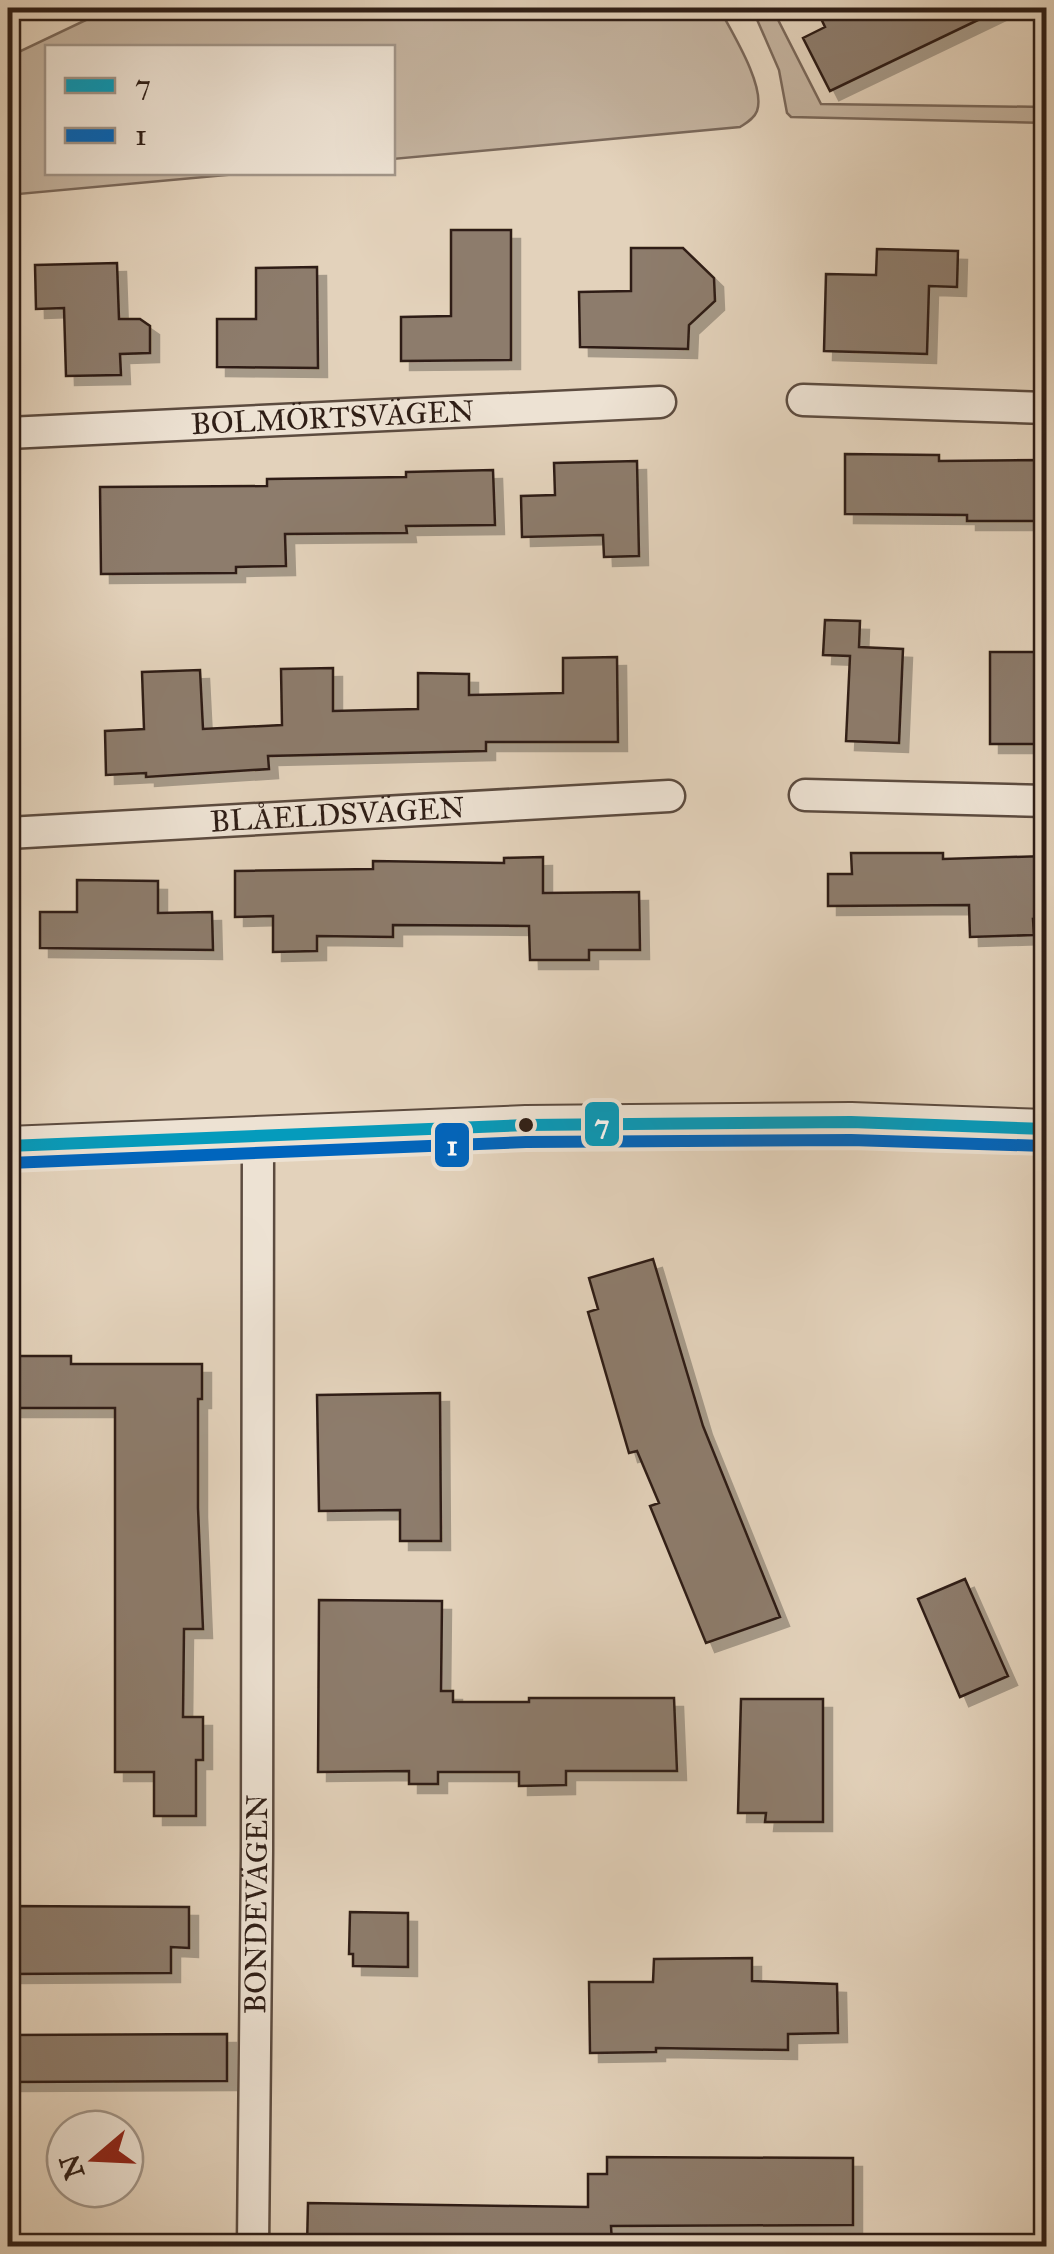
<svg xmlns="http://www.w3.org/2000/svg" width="1054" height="2254" font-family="'IM FELL Great Primer',serif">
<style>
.green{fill:#c4b39f;stroke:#7a685a;stroke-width:2.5}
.building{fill:#8d7c6c;stroke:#2f1e16;stroke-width:2.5;filter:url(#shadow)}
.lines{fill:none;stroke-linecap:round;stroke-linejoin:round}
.minor-casing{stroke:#5c4b3f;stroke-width:35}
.tertiary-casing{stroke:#5c4b3f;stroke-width:42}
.minor{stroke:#ede2d3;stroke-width:30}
.tertiary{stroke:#ede2d3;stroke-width:38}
.bus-1-casing{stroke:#ede2d3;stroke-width:20}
.bus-2-casing{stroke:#ede2d3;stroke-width:20}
.bus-1{stroke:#059bbc;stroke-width:12}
.bus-2{stroke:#0065bd;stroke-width:12}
.bus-dot{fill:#2f1e16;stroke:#ede2d3;stroke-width:4}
.labels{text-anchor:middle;stroke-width:8;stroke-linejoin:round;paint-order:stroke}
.street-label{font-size:30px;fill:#2f1e16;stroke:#ede2d3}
.line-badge{stroke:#ede2d3;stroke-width:4}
.badge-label{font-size:28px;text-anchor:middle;font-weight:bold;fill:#fff}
</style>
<defs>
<filter id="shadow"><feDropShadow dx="9" dy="9" stdDeviation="0" flood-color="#0004"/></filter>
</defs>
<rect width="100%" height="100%" fill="#e3d2bb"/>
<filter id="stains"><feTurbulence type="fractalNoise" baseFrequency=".002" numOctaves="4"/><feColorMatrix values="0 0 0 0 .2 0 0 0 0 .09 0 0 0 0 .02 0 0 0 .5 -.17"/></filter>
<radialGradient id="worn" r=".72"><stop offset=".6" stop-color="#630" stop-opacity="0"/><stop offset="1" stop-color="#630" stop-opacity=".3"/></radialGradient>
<path class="green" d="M111,8H719C731,31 766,86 757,111C754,119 746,123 740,127L393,159L392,48H48V172L248,173L8,195V57Z
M752,8H772L821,104L1046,107V123L791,117L787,113L779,70Z"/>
<path class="building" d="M816,8H1003L830,91L803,38L825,27Z
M451,230H511V360L401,361V317L451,316Z
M631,248H683L714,278L715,301L689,325L688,349L580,347L579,292L631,291Z
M877,249L958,251L957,287L929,286L927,354L824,351L826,274L876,275Z
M117,263L119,319H140L150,326V353L120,354L121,375L66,376L64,308L36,309L35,265Z
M317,267L318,368L217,367V319H256V268Z
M845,454L939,455V461L1046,460V521H967V515L845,514Z
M637,461L639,556L604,557L603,535L522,537L521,496L555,495L554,463Z
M493,470L495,525L406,526L407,533L285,534L286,566L236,567V573L101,574L100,487L267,486V479L406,477V472Z
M825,620L860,621L859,647L903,649L899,743L846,741L850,656L823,655Z
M990,652H1046V744H990Z
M617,657L618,742H486V751L268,756L269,769L146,777V773L106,775L105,731L144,729L142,672L200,670L203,729L282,725L281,669L333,668V711L418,709V673L469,674V695L563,693V658Z
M851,853H943V859L1046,856V918L1033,919L1034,935L970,937L969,905L828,906V874H852Z
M543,857V893L639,892L640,950H589V960H530L529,926L393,925V937L317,936V951L273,952V916L235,917V871L373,869V861L504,863V858Z
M77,880L158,881V913L212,912L213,950L40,948V912H77Z
M653,1259L703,1426L780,1617L706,1643L650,1506L659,1503L637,1451L629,1453L588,1312L598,1309L589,1278Z
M8,1356H71V1364H202V1399H198V1508L203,1629H184L183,1717H203V1760H196V1816H154V1772H115V1408H8Z
M440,1393L441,1541H400V1510L319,1511L317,1395Z
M965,1579L1008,1676L960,1697L918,1599Z
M319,1600L442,1601L441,1691H453V1702H529V1698H674L677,1771H566V1785L519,1786V1772H438V1784H409V1771L318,1772Z
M741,1699H823V1822H765L766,1813H738Z
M8,1906L189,1907V1948L171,1947V1973L8,1974Z
M350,1912L408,1913V1967L353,1966V1954H349Z
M752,1958V1981L837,1984L838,2033L788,2034V2050L656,2048V2052L590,2053L589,1982H653L654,1959Z
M227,2034V2081L8,2082V2035Z
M607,2157L853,2158V2225L611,2226L612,2243H552V2246H307L308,2203L588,2207V2174H607Z"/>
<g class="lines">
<g class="minor-casing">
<g id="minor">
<path d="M803,400L1046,408"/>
<path id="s1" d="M8,433L660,402"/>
<path d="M805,795L1046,801"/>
<path id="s2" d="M8,833L669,796"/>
<path id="s3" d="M253,2246L257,1851L258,1138"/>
</g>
</g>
<g class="tertiary-casing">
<path id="tertiary" d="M8,1146L526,1125L851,1122L1046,1129"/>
</g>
<use href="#minor" class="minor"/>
<use href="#tertiary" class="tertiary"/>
<g class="bus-1-casing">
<path id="bus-1" d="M8,1146L526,1125L851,1122L1046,1129"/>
</g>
<g class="bus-2-casing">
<path id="bus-2" d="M9,1163L526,1142L851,1140L1045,1146"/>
</g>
<use href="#bus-1" class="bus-1"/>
<use href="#bus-2" class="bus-2"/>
</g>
<circle class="bus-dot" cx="526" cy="1125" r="9"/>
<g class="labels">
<g class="street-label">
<text dy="10" stroke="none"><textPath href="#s1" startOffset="325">BOLMÖRTSVÄGEN</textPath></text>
<text dy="10" stroke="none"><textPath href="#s2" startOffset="330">BLÅELDSVÄGEN</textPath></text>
<text dy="10" stroke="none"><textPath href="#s3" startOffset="342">BONDEVÄGEN</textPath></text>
</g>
</g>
<g class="line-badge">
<rect x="583" y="1100" width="38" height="48" rx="10" fill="#059bbc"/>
<rect x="433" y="1121" width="38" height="48" rx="10" fill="#0065bd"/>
</g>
<g class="badge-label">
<text x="602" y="1134">7</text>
<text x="452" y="1155">1</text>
</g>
<rect width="1054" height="2254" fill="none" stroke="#e3d2bb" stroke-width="40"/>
<rect x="10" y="10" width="1034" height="2234" fill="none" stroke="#2f1e16" stroke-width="5"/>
<rect x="20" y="20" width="1014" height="2214" fill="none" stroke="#2f1e16" stroke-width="2.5"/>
<rect x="45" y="45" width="350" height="130" fill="#ede2d3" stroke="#a19487" stroke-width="2.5"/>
<rect x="65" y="78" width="50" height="15" fill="#059bbc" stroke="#a19487" stroke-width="2.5"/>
<text x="135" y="95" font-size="30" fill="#2f1e16">7</text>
<rect x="65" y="128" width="50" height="15" fill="#0065bd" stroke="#a19487" stroke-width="2.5"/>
<text x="135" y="145" font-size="30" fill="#2f1e16">1</text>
<g transform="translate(95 2159) rotate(251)"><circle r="48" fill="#ede2d3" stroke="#a19487" stroke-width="2.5"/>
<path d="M0-8L18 38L0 25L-18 38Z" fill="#8f2418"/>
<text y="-15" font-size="28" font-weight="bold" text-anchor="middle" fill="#2f1e16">N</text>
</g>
<rect width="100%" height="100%" filter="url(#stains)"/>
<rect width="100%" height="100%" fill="url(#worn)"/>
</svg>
